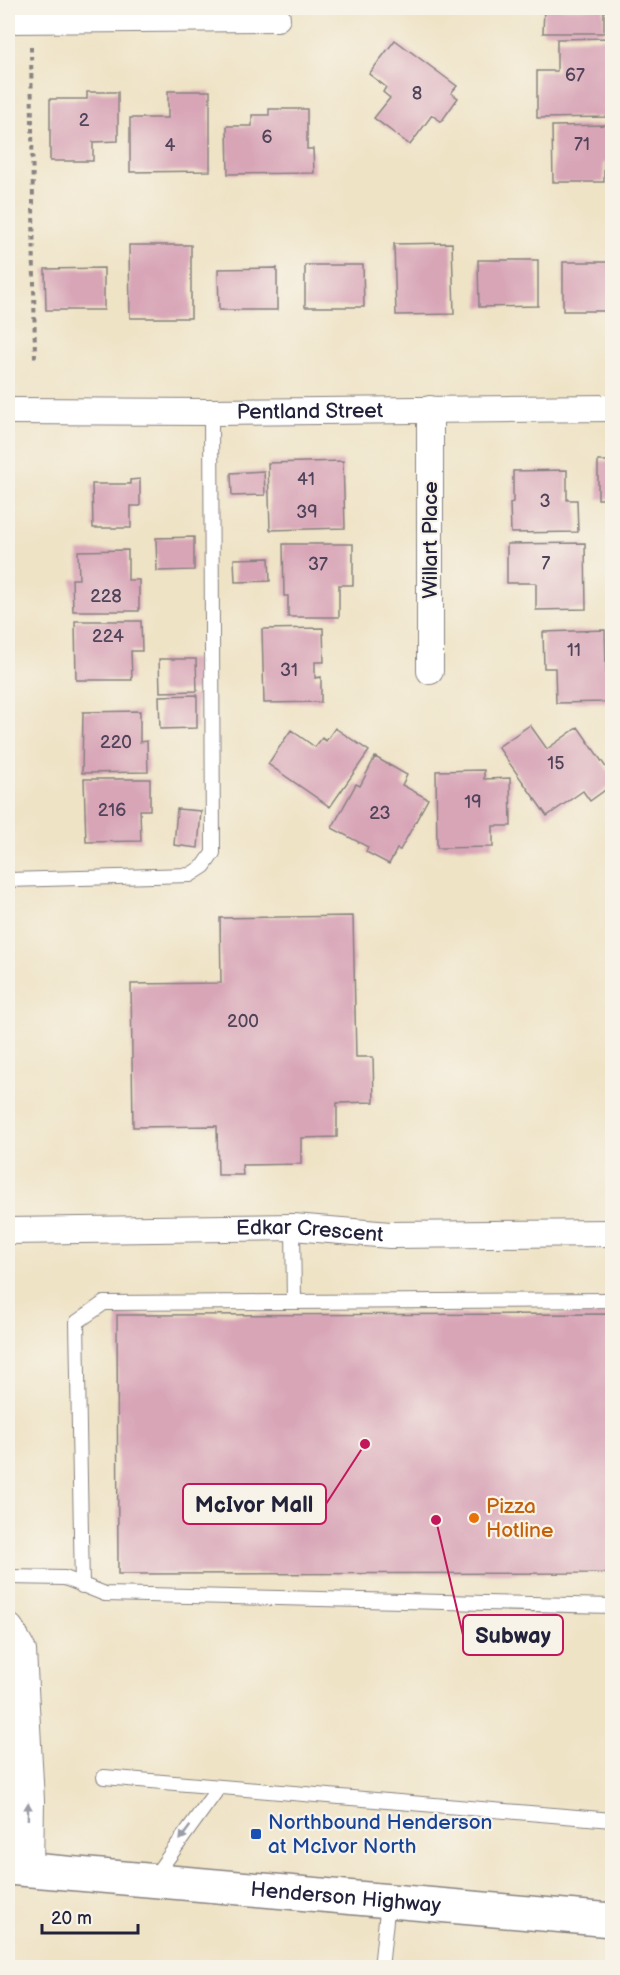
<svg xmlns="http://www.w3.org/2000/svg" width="620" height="1975" font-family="'Balsamiq Sans',sans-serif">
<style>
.building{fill:#d8a5b7}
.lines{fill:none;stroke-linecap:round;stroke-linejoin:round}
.service-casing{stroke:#888280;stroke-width:16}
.minor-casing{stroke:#888280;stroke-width:28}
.tertiary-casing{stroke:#888280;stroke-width:34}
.secondary-casing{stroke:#888280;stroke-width:36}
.path{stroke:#888280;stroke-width:4;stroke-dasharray:4.5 4.5;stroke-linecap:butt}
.service{stroke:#fff;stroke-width:14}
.minor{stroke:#fff;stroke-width:26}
.tertiary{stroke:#fff;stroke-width:32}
.secondary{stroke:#fff;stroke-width:33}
.oneway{fill:#9c9ca7}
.food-dot{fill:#e8710a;stroke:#f7f3e8;stroke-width:2}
.transit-dot{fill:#1a4fb4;stroke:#f7f3e8;stroke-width:2}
.labels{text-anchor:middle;stroke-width:4.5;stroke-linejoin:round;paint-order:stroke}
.number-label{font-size:18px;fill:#50435a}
.street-label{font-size:21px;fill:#22223b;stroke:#f7f3e8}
.food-label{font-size:21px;fill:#c56008;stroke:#f7f3e8;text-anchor:start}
.transit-label{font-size:21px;fill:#164399;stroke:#f7f3e8;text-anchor:start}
.leader{fill:none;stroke:#c2185b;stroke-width:2}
.callout-dot{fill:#c2185b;stroke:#f7f3e8;stroke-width:2}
.callout{fill:#f7f3e8;stroke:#c2185b;stroke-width:2}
.callout-label{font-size:22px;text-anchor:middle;font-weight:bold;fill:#22223b}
</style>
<rect width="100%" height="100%" fill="#f7f3e8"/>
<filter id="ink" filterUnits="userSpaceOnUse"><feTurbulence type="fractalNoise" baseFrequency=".0167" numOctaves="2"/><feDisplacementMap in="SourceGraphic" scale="12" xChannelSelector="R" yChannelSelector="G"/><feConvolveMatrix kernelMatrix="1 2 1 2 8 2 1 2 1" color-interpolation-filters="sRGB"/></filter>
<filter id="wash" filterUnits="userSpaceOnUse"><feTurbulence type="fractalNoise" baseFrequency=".008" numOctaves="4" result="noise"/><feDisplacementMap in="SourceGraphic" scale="24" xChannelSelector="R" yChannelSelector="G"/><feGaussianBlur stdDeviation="1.35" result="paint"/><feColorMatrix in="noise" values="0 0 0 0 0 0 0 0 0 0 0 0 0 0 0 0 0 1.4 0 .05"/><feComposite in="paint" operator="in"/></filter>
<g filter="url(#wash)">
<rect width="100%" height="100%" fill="#efe3c6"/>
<g id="blocks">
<path class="building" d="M397,8H460V11L397,12Z
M544,8H604V33H543Z
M612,38V117L537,118V71H557V39Z
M395,40L457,86L451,93L458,98L441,122L432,115L410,145L374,118L390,98L383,92L386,87L369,74Z
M168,91H210V171L130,172V118H168Z
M87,92H118V141L93,142V161H50V99H87Z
M269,109H307V149H313L314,173L228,174L227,126H252V115H269Z
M612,125V163H604V182H553L552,126Z
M452,243L454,314L396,315L394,244Z
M129,245H191V318H130Z
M478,260H538V306L479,307Z
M563,262H612V311H563Z
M305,265H363L364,307H305Z
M104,268V310H46L45,269Z
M277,268V310H219L218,269Z
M343,461L345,528L270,530L268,463Z
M598,461H612V499H598Z
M567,470V500H577L578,532L511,533L510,503L513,502V471Z
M264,471L265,495L232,496L231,473Z
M140,479V506H131V528H93L92,484H130V480Z
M194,537V570L157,571L156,538Z
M585,543L586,609L536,610V583H507V544Z
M283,544H353V585H339V617H288V596H284Z
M128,550V580H139V611H73L72,579H79L78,551Z
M269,558L270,581L235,582L234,559Z
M75,621H141L142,651H131L132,680H76Z
M323,628L324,662H315V678L321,677V702L264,703L262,629Z
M605,630L607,702L556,703L555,668H544L543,632Z
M159,659H196L197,691L160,692Z
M197,695V728L160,729L159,696Z
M140,711V742L147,741L148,772L82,773L83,712Z
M530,725L547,749L578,727L612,776V785L590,801L583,791L547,816L498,747Z
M335,728L369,751L330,807L268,764L291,730L315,747L322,738L326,741Z
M375,757L407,775L402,785L428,799L400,850L397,849L389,864L366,852L368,847L332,828L356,784L360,786Z
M484,770V779L510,778L511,826H493V847L437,848L436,771Z
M84,779H150V810H140L141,841L86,842Z
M177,809L201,811L198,848L174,845Z
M353,916L356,1057H373L374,1102L337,1103V1137L301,1138V1164L242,1165L243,1175H218L217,1126L133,1127L131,984L221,983L220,918Z
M612,1314V1573L118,1574L117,1315Z"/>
</g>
</g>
<g filter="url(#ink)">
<use href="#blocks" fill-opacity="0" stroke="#888280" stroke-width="1.5"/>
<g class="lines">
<g class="service-casing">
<path id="service" d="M8,880L190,875L204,866L213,853L211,412
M293,1227L294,1302
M8,1577L65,1578L105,1594L612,1606
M82,1586L77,1322L104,1303L612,1300
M104,1777L612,1820
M152,1880L219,1787
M381,1968L388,1901"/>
</g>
<g class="minor-casing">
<g id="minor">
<path d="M8,20L277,18"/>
<path d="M430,409V671"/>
<path id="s1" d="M8,411L211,412L612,408"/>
<path id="s2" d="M8,1231L293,1227L390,1235L612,1233"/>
</g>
</g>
<g class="tertiary-casing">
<path id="tertiary" d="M8,1630L20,1651L28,1801L27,1870"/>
</g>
<g class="secondary-casing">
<g id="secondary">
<path id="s3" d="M8,1868L612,1920"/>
</g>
</g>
<path class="path" d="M31,47L35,361"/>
<use href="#service" class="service"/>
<use href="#minor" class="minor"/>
<use href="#tertiary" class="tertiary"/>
<use href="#secondary" class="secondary"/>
</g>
<defs><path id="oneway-solid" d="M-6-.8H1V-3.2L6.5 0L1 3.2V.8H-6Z" transform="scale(1.5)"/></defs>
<g class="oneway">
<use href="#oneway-solid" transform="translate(28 1811) rotate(-89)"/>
<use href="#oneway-solid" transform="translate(185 1833) rotate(126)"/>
</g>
</g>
<circle class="food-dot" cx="474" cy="1518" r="6"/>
<rect class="transit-dot" x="250" y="1828" width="12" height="12" rx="3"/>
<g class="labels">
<g class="number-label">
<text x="575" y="81">67</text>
<text x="417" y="99">8</text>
<text x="84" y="126">2</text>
<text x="267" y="143">6</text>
<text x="582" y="150">71</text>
<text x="170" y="151">4</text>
<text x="306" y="485">41</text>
<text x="545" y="507">3</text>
<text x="307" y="518">39</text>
<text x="546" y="569">7</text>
<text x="318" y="570">37</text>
<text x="106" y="602">228</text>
<text x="108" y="642">224</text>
<text x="574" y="656">11</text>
<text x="289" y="676">31</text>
<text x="116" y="748">220</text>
<text x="556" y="769">15</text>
<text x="473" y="808">19</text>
<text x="112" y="816">216</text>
<text x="380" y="819">23</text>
<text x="243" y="1027">200</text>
</g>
<g class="street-label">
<text dy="7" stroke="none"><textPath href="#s1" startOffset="302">Pentland Street</textPath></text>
<text transform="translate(430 540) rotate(-90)" y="7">Willart Place</text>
<text dy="7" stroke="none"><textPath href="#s2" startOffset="302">Edkar Crescent</textPath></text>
<text dy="7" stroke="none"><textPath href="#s3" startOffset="339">Henderson Highway</textPath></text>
</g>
<g class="food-label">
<text x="486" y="1513">Pizza<tspan x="486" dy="24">Hotline</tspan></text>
</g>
<g class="transit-label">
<text x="268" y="1829">Northbound Henderson<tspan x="268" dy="24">at McIvor North</tspan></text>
</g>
</g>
<path class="leader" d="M365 1444L326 1504M436 1520L463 1635"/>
<g class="callout-dot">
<circle cx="365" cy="1444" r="6"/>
<circle cx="436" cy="1520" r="6"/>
</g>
<g class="callout">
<rect x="183" y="1484" width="143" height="40" rx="6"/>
<rect x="463" y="1615" width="100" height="40" rx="6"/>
</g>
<g class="callout-label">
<text x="254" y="1512">McIvor Mall</text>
<text x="513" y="1643">Subway</text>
</g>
<rect width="620" height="1975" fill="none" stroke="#f7f3e8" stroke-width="30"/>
<path d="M42 1924v9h96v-9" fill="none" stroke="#22223b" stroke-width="3"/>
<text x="51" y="1924" font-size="18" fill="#22223b" stroke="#f7f3e8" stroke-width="4.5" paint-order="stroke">20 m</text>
</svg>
